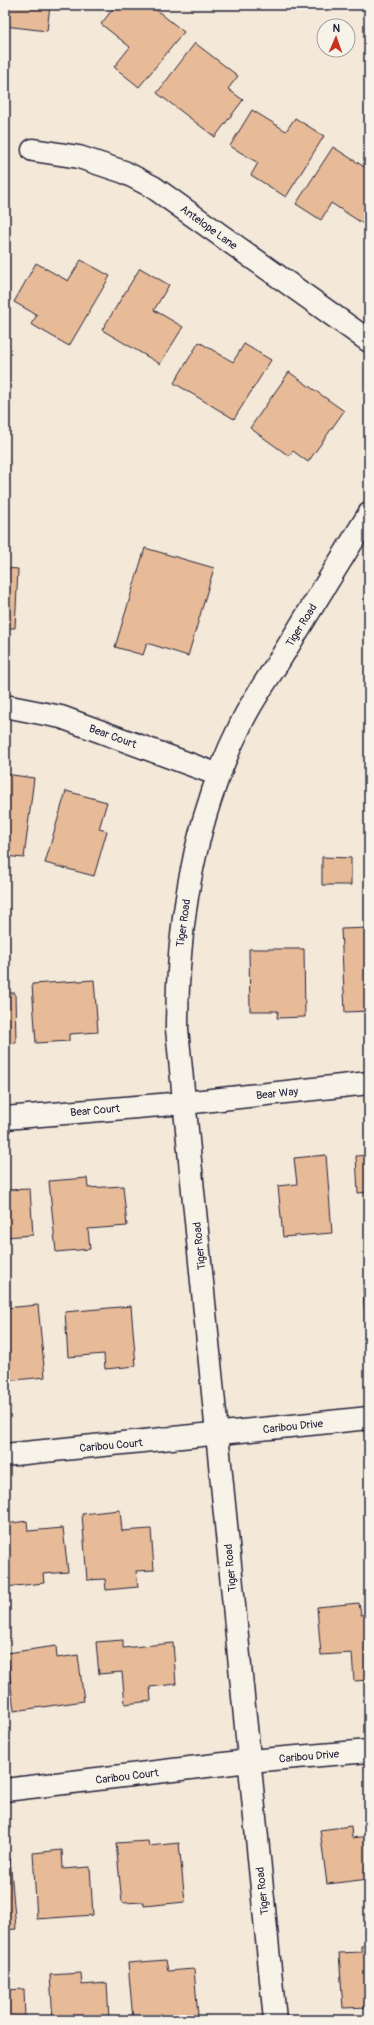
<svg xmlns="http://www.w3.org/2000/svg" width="374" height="2025" font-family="Pangolin,sans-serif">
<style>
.building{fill:#e8bb98;stroke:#22223b}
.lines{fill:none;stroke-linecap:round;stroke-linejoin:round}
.minor-casing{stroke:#22223b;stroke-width:25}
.tertiary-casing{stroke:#22223b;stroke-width:25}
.minor{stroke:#f7f3e8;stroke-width:22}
.tertiary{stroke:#f7f3e8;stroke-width:22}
.labels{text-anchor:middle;stroke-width:4;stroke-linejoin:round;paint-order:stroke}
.street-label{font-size:11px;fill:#22223b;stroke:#f7f3e8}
</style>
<rect width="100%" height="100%" fill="#f4e8d8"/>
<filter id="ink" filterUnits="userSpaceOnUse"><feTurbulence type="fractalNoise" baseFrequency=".025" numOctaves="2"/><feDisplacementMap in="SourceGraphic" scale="8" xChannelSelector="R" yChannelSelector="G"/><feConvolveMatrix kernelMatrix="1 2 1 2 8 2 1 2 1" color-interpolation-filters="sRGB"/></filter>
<g filter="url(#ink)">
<path class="building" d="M5,5H50L47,31L5,26Z
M116,5H150L184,32L139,87L114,67L130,47L101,24Z
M195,43L238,76L228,89L243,100L215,137L157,93Z
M252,110L286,131L295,118L324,136L286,197L251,175L258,163L230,146Z
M333,147L369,170V220L365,225L331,203L321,220L296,204Z
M81,260L110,276L69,346L31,324L37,315L14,302L36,263L68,281Z
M140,268L169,285L154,310L183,327L160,364L102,330Z
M199,342L233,362L244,344L271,360L234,419L174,383Z
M289,372L344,411L308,462L293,451L289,456L250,428Z
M145,548L214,568L188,656L147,643L143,655L115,647Z
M5,568L18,569L15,628H5Z
M5,774L34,778L24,858L5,856Z
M66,791L107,802L99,829L107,831L94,876L45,863Z
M322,857L351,858V885H322Z
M369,928V1011L345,1012L341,929Z
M249,949H304L305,1017L277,1018L278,1011H250Z
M94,980L98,1032L69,1034V1041L36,1043L32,984Z
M5,993H15L16,1043L5,1044Z
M326,1155L332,1233L283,1237L278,1186L297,1184L294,1158Z
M369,1155V1192L358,1193L356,1156Z
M87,1178L88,1188L123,1186L127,1226L88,1229L90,1249L56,1252L49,1181Z
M30,1189L33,1235L5,1237V1190Z
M369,1285V1342H366L363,1286Z
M38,1305L45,1377L5,1381V1308Z
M131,1306L136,1366L105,1369L104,1354L68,1357L65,1312Z
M120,1510L122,1531L151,1529L154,1570L136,1571L138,1587L106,1590L105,1579L87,1580L82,1514Z
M27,1521L28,1531L63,1528L68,1572L43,1574L44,1583L5,1587V1524Z
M359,1603L361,1615L369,1614V1680L354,1681L352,1653L321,1655L317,1607Z
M123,1640V1648L173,1643L176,1684L150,1687L151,1701L125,1704L122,1672L99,1674L96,1642Z
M56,1646L57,1658L78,1655L84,1701L14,1711L7,1653Z
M351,1826L352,1838L369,1836V1879L327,1884L320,1830Z
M148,1841L149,1846L179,1843L185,1902L144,1906V1902L122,1903L116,1843Z
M62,1850L63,1869L90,1867L93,1915L37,1919L33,1853Z
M10,1858L16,1929L5,1930V1859Z
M369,1945V2007L343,2008L339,1953L361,1952V1946Z
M166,1960L168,1971L194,1969L198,2016L162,2020H133L128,1963Z
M81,1973L82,1985L107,1983L109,2020H53L50,1975Z
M24,1989L25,2020H5V1990Z"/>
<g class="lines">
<g class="minor-casing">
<path id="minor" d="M33,150L79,157L124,172L153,187L369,341
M5,706L61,717L219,775
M5,1118L184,1103L369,1083
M5,1455L369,1418
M5,1790L249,1761L369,1751"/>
</g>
<g class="tertiary-casing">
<path id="tertiary" d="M275,2020L177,1029C177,925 194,818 241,724C252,700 268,679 282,656C311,609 340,562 369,514"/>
</g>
<use href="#minor" class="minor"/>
<use href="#tertiary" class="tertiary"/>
</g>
</g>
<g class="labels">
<g class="street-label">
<text transform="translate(209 227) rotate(36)" y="4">Antelope Lane</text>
<text transform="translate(301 625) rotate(-58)" y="4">Tiger Road</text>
<text transform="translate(113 736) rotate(20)" y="4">Bear Court</text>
<text transform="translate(183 923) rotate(-82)" y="4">Tiger Road</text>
<text transform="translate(277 1093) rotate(-6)" y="4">Bear Way</text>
<text transform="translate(95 1110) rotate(-5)" y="4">Bear Court</text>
<text transform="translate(199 1246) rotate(-96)" y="4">Tiger Road</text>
<text transform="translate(293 1426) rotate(-6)" y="4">Caribou Drive</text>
<text transform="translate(111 1445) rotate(-5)" y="4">Caribou Court</text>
<text transform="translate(230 1568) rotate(-95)" y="4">Tiger Road</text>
<text transform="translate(309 1756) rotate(-5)" y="4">Caribou Drive</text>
<text transform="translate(127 1776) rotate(-7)" y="4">Caribou Court</text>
<text transform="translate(262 1891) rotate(-96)" y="4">Tiger Road</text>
</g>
</g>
<rect width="374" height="2025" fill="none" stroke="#f7f3e8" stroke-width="20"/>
<rect x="10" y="10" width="354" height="2005" fill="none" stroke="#22223b" stroke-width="1.5" filter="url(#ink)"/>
<g transform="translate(336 38) rotate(2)"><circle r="19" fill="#f7f3e8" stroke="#a29fa3"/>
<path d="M0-3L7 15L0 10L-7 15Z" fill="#c8321e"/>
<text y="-6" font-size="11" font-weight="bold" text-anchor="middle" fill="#22223b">N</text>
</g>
</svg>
